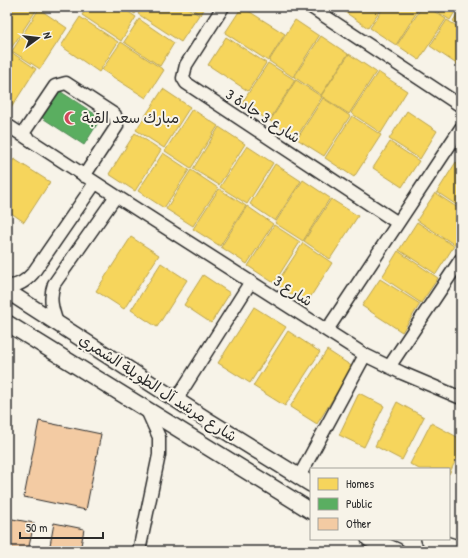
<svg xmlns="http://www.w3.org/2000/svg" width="468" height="558" font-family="'Patrick Hand','Playpen Sans Arabic',sans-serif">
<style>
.homes{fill:#f6d55c;stroke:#b9a24d}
.public{fill:#5aae61;stroke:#4c8751}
.building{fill:#f3cba3;stroke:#2b2b2b}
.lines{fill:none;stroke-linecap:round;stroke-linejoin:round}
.minor-casing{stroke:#2b2b2b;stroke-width:15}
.major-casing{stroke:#2b2b2b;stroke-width:18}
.minor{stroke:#f7f3e8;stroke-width:12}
.major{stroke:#f7f3e8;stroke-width:15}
.labels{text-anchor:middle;stroke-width:4;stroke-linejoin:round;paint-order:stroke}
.street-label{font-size:15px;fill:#2b2b2b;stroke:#f7f3e8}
.poi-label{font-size:15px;fill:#2b2b2b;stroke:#f7f3e8;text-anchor:start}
</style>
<rect width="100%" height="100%" fill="#f7f3e8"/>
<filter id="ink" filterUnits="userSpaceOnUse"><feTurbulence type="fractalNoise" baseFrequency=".025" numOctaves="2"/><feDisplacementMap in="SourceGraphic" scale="8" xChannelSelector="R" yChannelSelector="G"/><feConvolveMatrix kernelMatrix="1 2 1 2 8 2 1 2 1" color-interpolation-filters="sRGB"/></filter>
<g filter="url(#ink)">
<path class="homes" d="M7,7H34L37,9L10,50L7,48Z
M87,7H121L136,17L121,41L82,15Z
M124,7H140L135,14Z
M142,7H186L199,15L181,42L138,14Z
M189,7H205L201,15Z
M242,7L285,34L268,61L225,33Z
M344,7H382L368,28L342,10Z
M384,7H420L396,45L370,28Z
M422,7H427L446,19L419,60L397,45Z
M430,7H458L450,20Z
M461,8V27L453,21Z
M39,9L67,28L40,69L12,51Z
M80,17L118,42L99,72L61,46Z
M139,19L174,43L160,66L124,42Z
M295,20L319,36L293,77L269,61Z
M447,20L461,29V67L430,46Z
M321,36L348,54L321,95L294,77Z
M226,37L266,63L248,91L208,65Z
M121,42L164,70L146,98L102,70Z
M11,52L36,69L11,108L7,105V59Z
M349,54L376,72L349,114L321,96Z
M268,63L295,80L269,121L242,103Z
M378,72L407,91L381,133L351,113Z
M296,80L322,97L296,138L270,121Z
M163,89L190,107L164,148L136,130Z
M323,98L350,116L324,156L297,139Z
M192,109L218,126L191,168L165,151Z
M407,111L437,131L420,159L389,139Z
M352,116L381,135L354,177L325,158Z
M219,127L245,144L219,185L193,169Z
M135,133L161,150L135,191L109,174Z
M390,142L419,161L402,187L373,168Z
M247,146L273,163L247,204L220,187Z
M163,153L189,170L164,208L138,191Z
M7,156L12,159L7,167Z
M14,159L50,182L24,222L7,210V170Z
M456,162L461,166V208L437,192Z
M275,164L301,181L275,221L250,204Z
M191,170L218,188L193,226L166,209Z
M303,180L330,198L303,241L275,223Z
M219,189L246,206L220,246L193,229Z
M435,193L461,210V235L455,245L417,220Z
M331,199L358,216L330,259L304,241Z
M247,206L273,224L247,264L221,247Z
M417,222L454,246L436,274L399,250Z
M274,225L300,242L274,283L248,266Z
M131,237L159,255L124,309L96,291Z
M303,243L332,263L306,304L276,284Z
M398,251L438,278L421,303L382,277Z
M161,263L187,280L157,327L131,310Z
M203,275L230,293L211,323L184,305Z
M380,279L420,304L402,332L362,306Z
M254,307L286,327L250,383L218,363Z
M288,331L320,352L285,406L253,386Z
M327,350L353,367L317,424L290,407Z
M359,393L384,406L364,447L339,435Z
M397,402L424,417L402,460L375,446Z
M431,423L461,439V450L449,474V469H419L410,464Z"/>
<path class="public" d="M58,90L101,118L84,145L41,117Z"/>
<path class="building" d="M39,421L101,434L86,510L24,497Z
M7,518L34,523L28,551H7Z
M54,523L84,529L80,551H49Z"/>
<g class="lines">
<g class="minor-casing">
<path id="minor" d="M223,7L186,65L183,78L186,83L398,223
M311,7L461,106
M7,125L116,196L365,355L402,373L461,398
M22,135L55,86L66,83L115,115L117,126L84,176
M7,286C18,287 26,281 33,273L95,183
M57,323C52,309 49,298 54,284L116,196
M327,330L461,128
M389,367L461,259
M176,400L250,283
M299,477L365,355
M139,551L159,455V437L146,408"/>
</g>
<g class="major-casing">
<path id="major" d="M7,291L209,421L311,484
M7,323L311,511
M369,539L397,551
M429,539L461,549"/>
</g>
<use href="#minor" class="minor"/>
<use href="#major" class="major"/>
</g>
</g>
<defs>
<g id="mosque-bare" transform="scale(1.08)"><path d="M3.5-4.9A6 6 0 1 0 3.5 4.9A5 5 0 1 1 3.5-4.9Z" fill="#d1495b" stroke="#f7f3e8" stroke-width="2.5" paint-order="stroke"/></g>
</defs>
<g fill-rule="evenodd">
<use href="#mosque-bare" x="71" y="118"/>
</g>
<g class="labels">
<g class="street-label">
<text transform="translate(263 116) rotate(33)" y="5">شارع 3 جادة 3</text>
<text transform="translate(293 291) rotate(33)" y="5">شارع 3</text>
<text transform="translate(158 388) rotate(33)" y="5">شارع مرشد آل الطويلة الشمري</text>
</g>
<g class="poi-label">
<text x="82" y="123">مبارك سعد القبة</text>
</g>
</g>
<rect width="468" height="558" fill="none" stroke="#f7f3e8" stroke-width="24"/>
<rect x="12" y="12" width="444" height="534" fill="none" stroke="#2b2b2b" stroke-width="1.5" filter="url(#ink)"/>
<rect x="310" y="468" width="140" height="72" fill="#f7f3e8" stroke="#a5a39c"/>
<rect x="318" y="478" width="20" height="12" fill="#f6d55c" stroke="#a5a39c"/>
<text x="346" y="488" font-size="12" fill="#2b2b2b">Homes</text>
<rect x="318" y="498" width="20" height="12" fill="#5aae61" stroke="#a5a39c"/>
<text x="346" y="508" font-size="12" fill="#2b2b2b">Public</text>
<rect x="318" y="518" width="20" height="12" fill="#f3cba3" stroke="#a5a39c"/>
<text x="346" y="528" font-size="12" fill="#2b2b2b">Other</text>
<g transform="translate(38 38) rotate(75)" stroke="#f7f3e8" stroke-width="3" paint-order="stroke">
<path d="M0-3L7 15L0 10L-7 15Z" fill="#2b2b2b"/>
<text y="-6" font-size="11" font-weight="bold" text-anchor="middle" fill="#2b2b2b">N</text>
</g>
<path d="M20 532v6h83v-6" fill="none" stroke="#2b2b2b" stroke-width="2"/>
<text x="26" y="532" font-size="12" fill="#2b2b2b" stroke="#f7f3e8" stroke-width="3" paint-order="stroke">50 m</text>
</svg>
